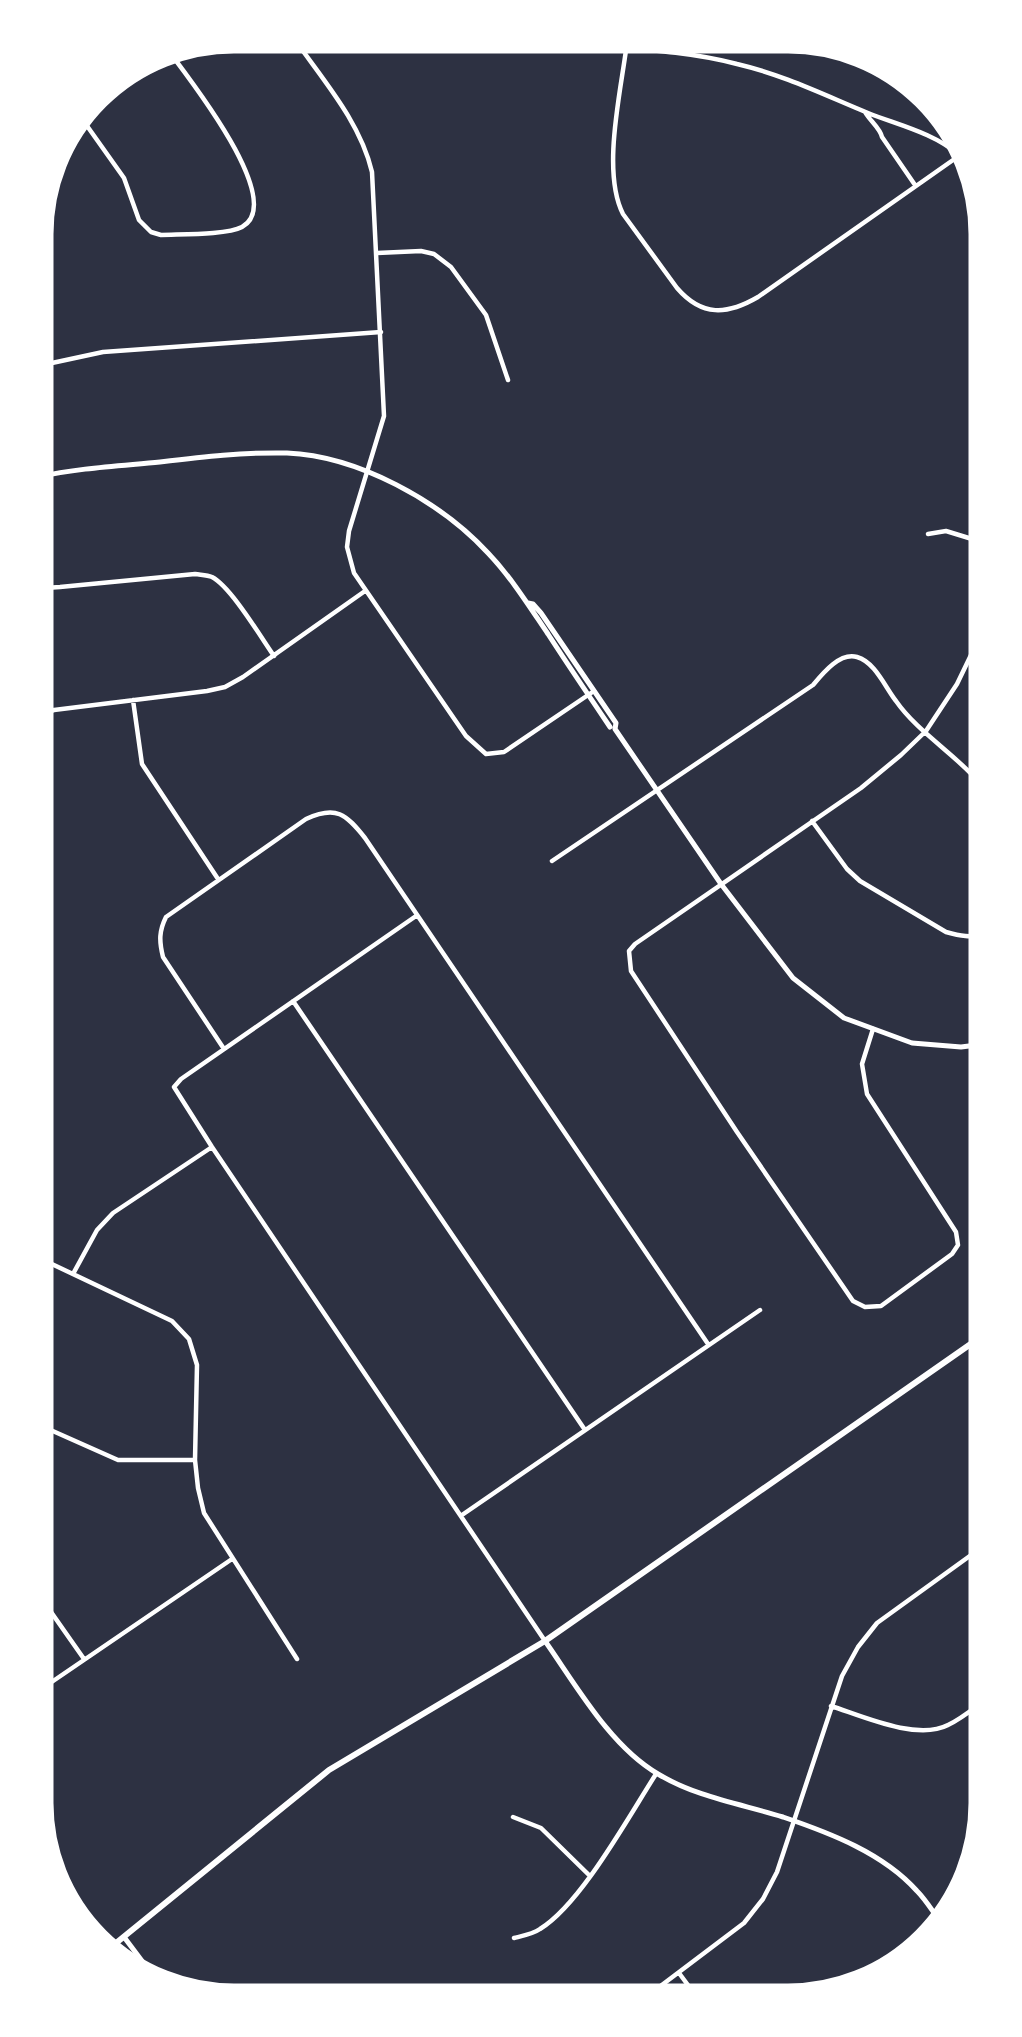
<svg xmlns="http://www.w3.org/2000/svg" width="1022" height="2037" font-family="'Exo 2',sans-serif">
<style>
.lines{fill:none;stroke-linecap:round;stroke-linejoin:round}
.minor{stroke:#fff;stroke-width:4.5}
.tertiary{stroke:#fff;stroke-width:5}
.secondary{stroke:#fff;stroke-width:6}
.rim{fill:none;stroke:#fff;stroke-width:9}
</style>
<rect width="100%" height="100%" fill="#2d3142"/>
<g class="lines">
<path class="minor" d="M293,37C322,79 360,121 372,172L384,416L349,531L347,547L354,573L466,736L486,754L504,752L594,691
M548,39L562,43C620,49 681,49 737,64C784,75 824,95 868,113C898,125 934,133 959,155
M626,50C620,95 602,173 623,214L677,288C702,317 727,315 758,297L963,153
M865,112C870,121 880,128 882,137L915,185
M80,116L124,178L139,220L151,232L161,235C180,234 227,235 242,227C288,202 187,76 168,50
M377,253L421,251L434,254L451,267L486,315L508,380
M38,366L103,352L381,332
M928,534L946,531L985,543
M38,584L45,588L60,587L195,574C201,575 207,575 212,577C231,587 260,636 274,656
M133,700L142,764L218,879
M38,715L54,710L207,691L225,687L243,677L365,591
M812,821L847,869L860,881L946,932C960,936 971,938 985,934
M552,861L813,685C823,673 840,652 857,657C875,662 885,687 896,701C919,734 959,756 985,789
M416,916L181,1079L174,1087L212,1147L545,1641
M293,1001L585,1430
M873,1029L862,1064L867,1094L956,1232L958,1245L952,1254L881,1306L865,1307L853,1301L737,1132L631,971L629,951L635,944L861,788L901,755L926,731L957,684L985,626
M224,1049L163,957C159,941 159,931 166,917L306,819C336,805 346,814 365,838L708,1344
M37,1257L172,1321L189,1339L197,1365L195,1460L198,1488L204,1513L297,1659
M73,1274L97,1230L113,1213L212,1147
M37,1424L118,1460H195
M462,1515L760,1310
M37,1592L84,1659
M37,1692L232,1559
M831,1706C862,1716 917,1741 948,1725C961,1719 973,1709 985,1700
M513,1817L541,1828L590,1876
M514,1938C522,1936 533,1934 540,1929C581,1904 629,1816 656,1774
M679,1973L699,2000
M642,2000L744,1923L763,1899L777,1872L842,1676L858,1647L877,1623L985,1545"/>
<path class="tertiary" d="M38,477C78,468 119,466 160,462C202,457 244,452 287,453C358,456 440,501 488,553C511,577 529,606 548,634C568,665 589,696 610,727
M528,603L533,604L541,613L616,723L615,729L721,884L793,978L844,1018L912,1043L961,1047L985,1044
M545,1641C576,1685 610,1746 658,1774C696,1797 741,1804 783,1817C830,1833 883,1853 917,1891C927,1901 934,1914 943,1925
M124,1937L151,1973
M114,1945L127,1962"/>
<path class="secondary" d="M105,1952L329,1770L545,1641L985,1334"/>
</g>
<path d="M0 0H1022V2037H0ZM234 49H788A185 185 0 0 1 973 234V1803A185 185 0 0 1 788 1988H234A185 185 0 0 1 49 1803V234A185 185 0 0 1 234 49Z" fill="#fff" fill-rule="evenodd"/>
<path class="rim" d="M234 49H788A185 185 0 0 1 973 234V1803A185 185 0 0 1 788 1988H234A185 185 0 0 1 49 1803V234A185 185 0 0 1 234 49Z"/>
</svg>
